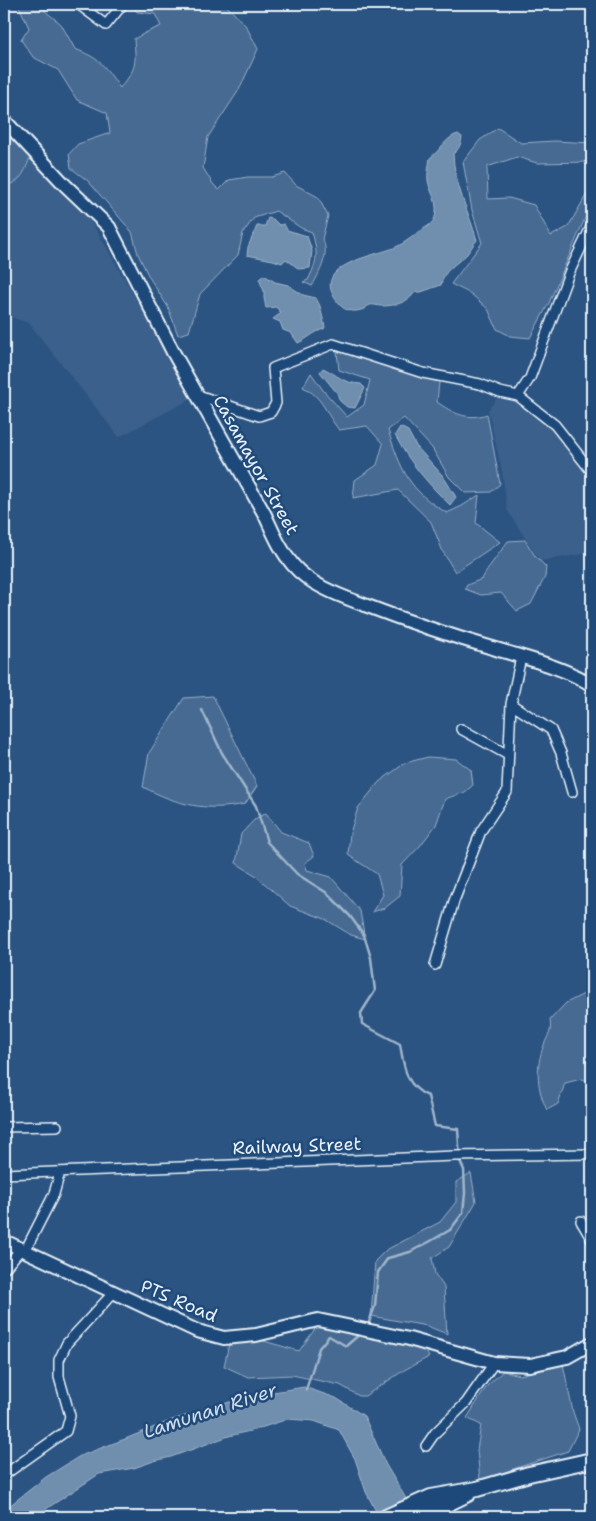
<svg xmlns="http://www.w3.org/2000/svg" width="596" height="1521" font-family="'Shantell Sans',sans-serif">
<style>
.built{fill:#3a608b}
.green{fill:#476b93;stroke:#98aec6}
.water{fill:#708ead;stroke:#a0b6cb}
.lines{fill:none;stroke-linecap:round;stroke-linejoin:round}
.stream{stroke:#a0b6cb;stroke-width:2.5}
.street-casing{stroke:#e8f1f8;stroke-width:12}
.secondary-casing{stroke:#e8f1f8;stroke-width:16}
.primary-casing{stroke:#e8f1f8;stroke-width:18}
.street{stroke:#1f4a7a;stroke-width:9}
.secondary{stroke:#1f4a7a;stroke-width:12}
.primary{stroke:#1f4a7a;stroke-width:14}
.labels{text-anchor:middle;stroke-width:5;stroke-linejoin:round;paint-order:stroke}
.street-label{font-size:18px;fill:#e8f1f8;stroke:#1f4a7a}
.water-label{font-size:19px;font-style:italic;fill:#d0dde9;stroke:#1f4a7a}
</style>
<rect width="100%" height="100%" fill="#2b5482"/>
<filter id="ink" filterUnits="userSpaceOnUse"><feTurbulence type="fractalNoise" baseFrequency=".02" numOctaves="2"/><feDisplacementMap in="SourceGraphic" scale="10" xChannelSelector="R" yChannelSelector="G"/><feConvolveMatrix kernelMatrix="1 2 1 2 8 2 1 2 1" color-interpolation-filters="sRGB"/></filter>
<g filter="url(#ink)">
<path class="built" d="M4,135L90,219L193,398L119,437L29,323L4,315Z
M497,398L517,401L556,432L571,453L592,478V550L589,553L540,561L507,510L502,471L488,410Z"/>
<path class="green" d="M18,4H44L45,11L61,24L75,49C102,59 104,66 120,88C137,68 136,64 134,39L145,33L161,26L155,14L137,12L131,6L133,4H225L246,26L258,49L239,90L208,137L203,168L213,184L219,190L229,180L248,177H272L285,173L296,185L318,197L328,216L322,239C331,252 319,274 312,286L303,282L308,280C318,260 318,254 312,232L301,228L276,211L254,218L243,233L238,255L200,294L189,332L178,335L168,307L149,277L138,254L132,232L88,181L71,168L69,154L78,144L110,133L107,113L77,100L58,70L33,57L21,40L29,28Z
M4,123L31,154C27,167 21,185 5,185L4,178Z
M498,128L521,143L555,141L592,143V162L537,163L517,157L487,167L488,199L509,198L534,205L551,236L568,227L592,185L586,216L549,303L530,338L510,336L497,329L488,309L471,294L451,284L482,243L472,210L463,162L480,140Z
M337,352L369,356L404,372L439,382L437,402C453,413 467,421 487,414L500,484L491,492L465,493L449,477L432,448L404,418L388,430C401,470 409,491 447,513L462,506L479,495L476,523L500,542L455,572L443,552L431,522L398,490L353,498L355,480L377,465L383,444L367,426L339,430C325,413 324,398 303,387L311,373L323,390L347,417L364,405L370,380L339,370Z
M525,540L535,556L546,567L545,577L531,604L517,611L501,593L481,595L465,589L467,585L482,579L489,567L508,541Z
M213,696L257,786L245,804C206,812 178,805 143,787L149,753L184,698Z
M428,757L456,759L471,770L473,785L465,792L445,799L436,825L420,846L402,865L400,896L385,908L372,912L383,895L377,874L348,855L350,833L358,808L379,782L405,763Z
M266,813L281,832L309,843L314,856L305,863L307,870L331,877L350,899L360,911L365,939L351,935L325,919L290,906L255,875L236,863L241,834L255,819Z
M592,990V1045L586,1060L591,1072L589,1081L581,1079L565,1083L558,1104L547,1110C537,1090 535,1067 544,1045C548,1034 552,1033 550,1020L566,1003Z
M471,1173L476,1202L449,1247L432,1258L435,1274L444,1287L447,1334L427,1326L371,1316L375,1261L386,1250L440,1222L456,1202V1182Z
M317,1326H342L425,1350L429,1357L406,1369L365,1396H359L340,1385L292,1375L248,1377L224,1366L229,1344L246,1336L299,1351Z
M563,1364L573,1412L579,1429L568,1451L480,1480L477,1450L481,1425L467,1418L487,1386L503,1371L520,1375Z"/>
<path class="water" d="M458,134L462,137C461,145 459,149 453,154C454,183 469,213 477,240C473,245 470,250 467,254C457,264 443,270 441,285L421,292H415C408,303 394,306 381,306C378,306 373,304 370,305C369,305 365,308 364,309C355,313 345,311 340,305C305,265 373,257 396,247C406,243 413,235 422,230C427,226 433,224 435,217C439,202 431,195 428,181C427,174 429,165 430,158C440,151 446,137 458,134Z
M268,218L273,219L279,225L284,224L287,230L307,236L312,251L310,268L299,269L286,259L282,263L273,260L247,255L248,247L257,226H265Z
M264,275L275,282L288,285L303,295L316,298L320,306L325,327L324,329C313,332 308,339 298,343L291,333L283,330L280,322L273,319L281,313L276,307L266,308L264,298V291L259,279Z
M323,368C338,375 342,383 361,384L365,388L355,408L347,407L340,401L337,393L320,372Z
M400,427L408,431L416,446L443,476L456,497L450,505C429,485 408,461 395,435Z
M304,1387L336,1398L364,1416L386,1465L417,1517H379L366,1492L355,1459L339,1430L314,1421L288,1419L254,1430L229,1436L171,1457L154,1461L134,1468L99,1474L34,1517H4V1510L46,1477L80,1456L125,1439L172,1420L249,1396Z"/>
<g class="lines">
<path class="stream" d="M202,710L222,753L256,806L267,842L297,874L327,893L350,916L364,935L371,958L375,991L361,1013L362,1024L400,1044C404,1067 405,1086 428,1096L435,1126L458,1129L460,1161L464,1170L465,1193L463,1213L450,1230L429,1242L410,1252L388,1258L378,1272L375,1306L368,1325
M306,1390L319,1348L329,1336L346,1346L361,1333"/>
<g class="street-casing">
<path id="street" d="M78,4L106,25L123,4
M198,395L259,416L271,412L276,403L273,368L333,344L423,373L480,384L500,392L518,396L555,425L592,472
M518,396L530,378L569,273L592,225
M511,704L551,730L561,753L572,792
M461,729L508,755
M435,965L454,901L481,831L507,792L511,704L521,657
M4,1127L57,1126
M4,1174L455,1156L592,1154
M581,1221L592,1240
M25,1251L54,1194L60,1172
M4,1269L21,1249
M426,1446L435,1433L466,1403L494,1363
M4,1475L66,1431L70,1416L59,1377V1360L67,1343L114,1292"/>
</g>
<g class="secondary-casing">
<path id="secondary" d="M4,120L65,185L109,227L173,352L265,515C273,532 280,550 293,565C310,585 338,595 362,604C406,621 451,636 496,649C528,659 564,667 592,685
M4,1241L197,1331L224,1338L256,1335L318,1320L409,1339L494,1363L530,1365L567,1357L592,1343"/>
</g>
<g class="primary-casing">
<path id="primary" d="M386,1517L431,1497L477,1489L529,1474L592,1460
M421,1517L468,1494"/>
</g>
<use href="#street" class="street"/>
<use href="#secondary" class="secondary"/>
<use href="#primary" class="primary"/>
</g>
</g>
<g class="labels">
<g class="street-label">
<text transform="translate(256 465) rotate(61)" y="6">Casamayor Street</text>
<text transform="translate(297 1146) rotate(-2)" y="6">Railway Street</text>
<text transform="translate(179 1301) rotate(23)" y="6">PTS Road</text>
</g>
<g class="water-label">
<text transform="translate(210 1410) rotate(-18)" y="7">Lamunan River</text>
</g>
</g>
<rect width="596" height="1521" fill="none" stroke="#1f4a7a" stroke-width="20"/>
<rect x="10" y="10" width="576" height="1501" fill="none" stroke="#e8f1f8" stroke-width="2" filter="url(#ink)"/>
</svg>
